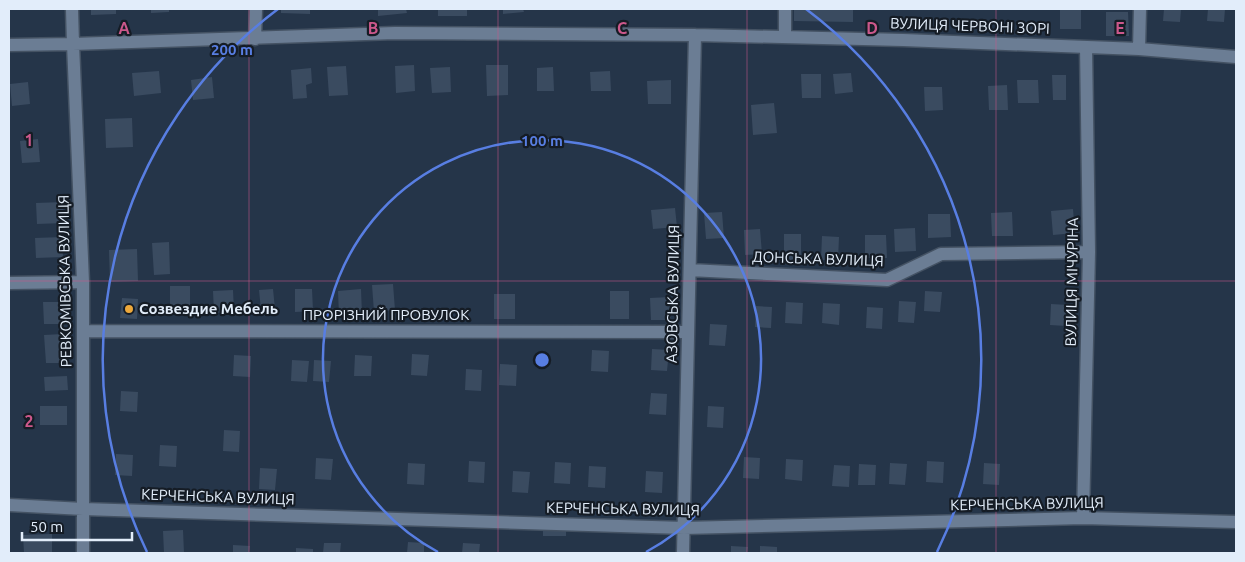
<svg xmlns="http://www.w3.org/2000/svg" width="1245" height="562" font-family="Ubuntu,sans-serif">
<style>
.building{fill:#3a4b60}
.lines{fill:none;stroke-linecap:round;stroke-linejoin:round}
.minor-casing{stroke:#445263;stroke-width:15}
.minor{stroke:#6b7d94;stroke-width:12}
.grid{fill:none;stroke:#cc588b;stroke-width:1;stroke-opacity:0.55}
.ring{fill:none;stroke:#587ee2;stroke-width:2.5}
.poi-dot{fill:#eda83b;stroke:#151c25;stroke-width:2}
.labels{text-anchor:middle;stroke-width:4.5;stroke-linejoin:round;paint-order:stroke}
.street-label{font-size:15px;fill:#e2edfa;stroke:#151c25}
.poi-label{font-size:15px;font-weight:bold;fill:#e2edfa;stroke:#151c25;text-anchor:start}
.grid-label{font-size:16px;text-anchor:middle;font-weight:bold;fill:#cc588b;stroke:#151c25;stroke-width:4.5;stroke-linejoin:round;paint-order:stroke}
.centre{fill:#587ee2;stroke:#151c25;stroke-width:2.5}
.ring-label{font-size:15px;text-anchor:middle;font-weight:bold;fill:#587ee2;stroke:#151c25;stroke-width:4.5;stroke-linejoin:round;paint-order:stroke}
</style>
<rect width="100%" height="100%" fill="#253549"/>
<path class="building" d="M91,9H116V14L91,15Z
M151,9H169V12L151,13Z
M281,9H310V14L281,13Z
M378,9H406L407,13L378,16Z
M438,9H467V16H438Z
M503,9H523L524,12L503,14Z
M794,9H853V22L794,21Z
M1060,9H1081V29H1060Z
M1164,9H1181L1180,22L1163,21Z
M1208,9H1225L1224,22L1207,21Z
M1106,12H1128L1129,36H1106Z
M414,65L415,91L396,93L395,66Z
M486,65H508V95L487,96Z
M346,66L348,95L329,96L327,67Z
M450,67L451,92L432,93L430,68Z
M553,67L554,91H537V68Z
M311,68L312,83L306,85L307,98L293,99L291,70Z
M159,71L161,93L134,96L132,73Z
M610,71L611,91H591L590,72Z
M851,73L853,92L835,94L833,74Z
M801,74H821V98H802Z
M1052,75H1066V100H1053Z
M212,77L214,98L193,100L191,80Z
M671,80V104H648L647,81Z
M1017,80H1038L1039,103H1018Z
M28,82L30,104L12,106L10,84Z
M1007,85L1008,110H989L988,86Z
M924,87H942L943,110L925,111Z
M774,103L777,133L753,135L751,105Z
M132,118L133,147L106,148L105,119Z
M38,139L40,162L22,163L20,141Z
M63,202L64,223L37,224L36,203Z
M675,208L677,227L653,229L651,210Z
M1073,209L1075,233L1053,235L1051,211Z
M722,212L724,238L706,239L704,213Z
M1012,212L1013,236H992L991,213Z
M928,214H950L951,237L928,238Z
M915,228L916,251L895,252L894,229Z
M760,229L762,254L745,255L744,230Z
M784,234H801V260H784Z
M865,235H886L887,258H865Z
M822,236L839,237L838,260H821Z
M62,237L63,257L36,258L35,238Z
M169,242L170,274L154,275L152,243Z
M137,249L138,281L110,282L109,250Z
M393,284L395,310L374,312L372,285Z
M170,286H190V308H170Z
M273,289L275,309L261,310L259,290Z
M295,289H312L313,311L295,312Z
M361,289L362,315L339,316L338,291Z
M233,290L234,312L214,313L213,291Z
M610,291H629V319H610Z
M925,291L942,292L940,312L924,311Z
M494,294H515V319H494Z
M670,297L671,320H651L650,298Z
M122,298L138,299L137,319L120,318Z
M899,301L916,302L914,323L898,322Z
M43,302H64V324H44Z
M786,302L803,303L802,324L785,323Z
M823,303L840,304L839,325L822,323Z
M1051,304L1068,305L1066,326L1050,325Z
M756,306L772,307L771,328L755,327Z
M867,307L883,308L882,329L866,328Z
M710,324L727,325L725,346L709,345Z
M63,334L65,363H46L44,335Z
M652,349L669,350L667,371L651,370Z
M592,350L609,351L608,372L591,371Z
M412,354L429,355L427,376L411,375Z
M234,355L251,356L250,377L233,376Z
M355,355L372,356L371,376H354Z
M292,360L309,361L307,382L291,381Z
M314,360L331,361L329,382L313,381Z
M500,364L517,365L516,386L499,385Z
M466,369L482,370L481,391L465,390Z
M67,376L68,390L45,391L44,377Z
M121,391L138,392L137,412L120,411Z
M651,393L667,394L666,415L649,414Z
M40,406H67V425H40Z
M708,406L724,407L723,428L707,427Z
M224,430L240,431L239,452L223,451Z
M160,445L177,446L176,467L159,466Z
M116,454L133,455L132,476L115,475Z
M744,457L760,458L759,479L743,478Z
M316,458L333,459L331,480L315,479Z
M786,459L803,460L802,481L785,479Z
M469,461L485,462L484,483L468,482Z
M927,461L944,462L943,483L926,482Z
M555,462L571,463L570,484L554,483Z
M408,463L425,464L424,485L407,484Z
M890,463L907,464L905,485L889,484Z
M984,463L1000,464L999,485L983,484Z
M859,464L876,465L875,485H858Z
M834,465L850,466L849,487L832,486Z
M589,466L606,467L605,488L588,487Z
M260,468L277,469L275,490L259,489Z
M513,471L530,472L528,493L512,492Z
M646,471L663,472L662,493L645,492Z
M566,522V536H543V523Z
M183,530L184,553H164L163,531Z
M52,534V553H24L23,535Z
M408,542L424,543V553H407Z
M324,543H341L340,553H323Z
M463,543L480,544L479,553H462Z
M233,545L250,546L249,553H233Z
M731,546L748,547L747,553H731Z
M760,546L777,547V553H760Z
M296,548L313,549V553H296Z"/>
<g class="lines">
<g class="minor-casing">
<path id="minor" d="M72,9L73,44L83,282V553
M785,9V37
M255,39L256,9
M9,45L73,44L395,33L695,35L903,40L1139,49L1236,57
M1139,49L1140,9
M690,270L887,280L941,254L1089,252
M9,283L83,282
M83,331L688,332
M9,505L83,509L684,528L1083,518L1236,522
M1083,518L1089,252L1086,47
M683,553L695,35"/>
</g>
<use href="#minor" class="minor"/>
</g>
<path class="grid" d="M249,9V553M498,9V553M747,9V553M996,9V553M9,281H1236"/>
<g class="ring">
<path d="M438 552A219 219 0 1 1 646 552"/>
<path d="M147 552A439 439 0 0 1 278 9M806 9A439 439 0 0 1 937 552"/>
</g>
<circle class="poi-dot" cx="129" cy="309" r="5"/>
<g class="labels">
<g class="street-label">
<text transform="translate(970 26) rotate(2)" y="5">ВУЛИЦЯ ЧЕРВОНІ ЗОРІ</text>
<text transform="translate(818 259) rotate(2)" y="5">ДОНСЬКА ВУЛИЦЯ</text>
<text transform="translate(65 281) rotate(-91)" y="5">РЕВКОМІВСЬКА ВУЛИЦЯ</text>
<text transform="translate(1072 282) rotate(-89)" y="5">ВУЛИЦЯ МІЧУРІНА</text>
<text transform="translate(673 294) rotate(-89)" y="5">АЗОВСЬКА ВУЛИЦЯ</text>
<text x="386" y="320">ПРОРІЗНИЙ ПРОВУЛОК</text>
<text transform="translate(218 497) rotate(2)" y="5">КЕРЧЕНСЬКА ВУЛИЦЯ</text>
<text transform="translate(1027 504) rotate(-1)" y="5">КЕРЧЕНСЬКА ВУЛИЦЯ</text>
<text transform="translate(623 509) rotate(1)" y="5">КЕРЧЕНСЬКА ВУЛИЦЯ</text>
</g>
<g class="poi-label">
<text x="139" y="314">Созвездие Мебель</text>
</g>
</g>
<g class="grid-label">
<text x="124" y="34">A</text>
<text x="373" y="34">B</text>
<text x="622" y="34">C</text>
<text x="872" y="34">D</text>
<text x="1120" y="34">E</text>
<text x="29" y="146">1</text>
<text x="29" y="427">2</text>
</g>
<circle cx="542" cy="360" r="8" class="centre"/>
<g class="ring-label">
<text x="232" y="55">200 m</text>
<text x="542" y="146">100 m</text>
</g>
<rect width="1245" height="562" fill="none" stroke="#e2edfa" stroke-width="20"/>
<path d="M22 532v8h110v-8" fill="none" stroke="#e2edfa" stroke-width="2.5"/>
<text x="30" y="532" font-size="15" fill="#e2edfa" stroke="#151c25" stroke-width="4" paint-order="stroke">50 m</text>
</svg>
